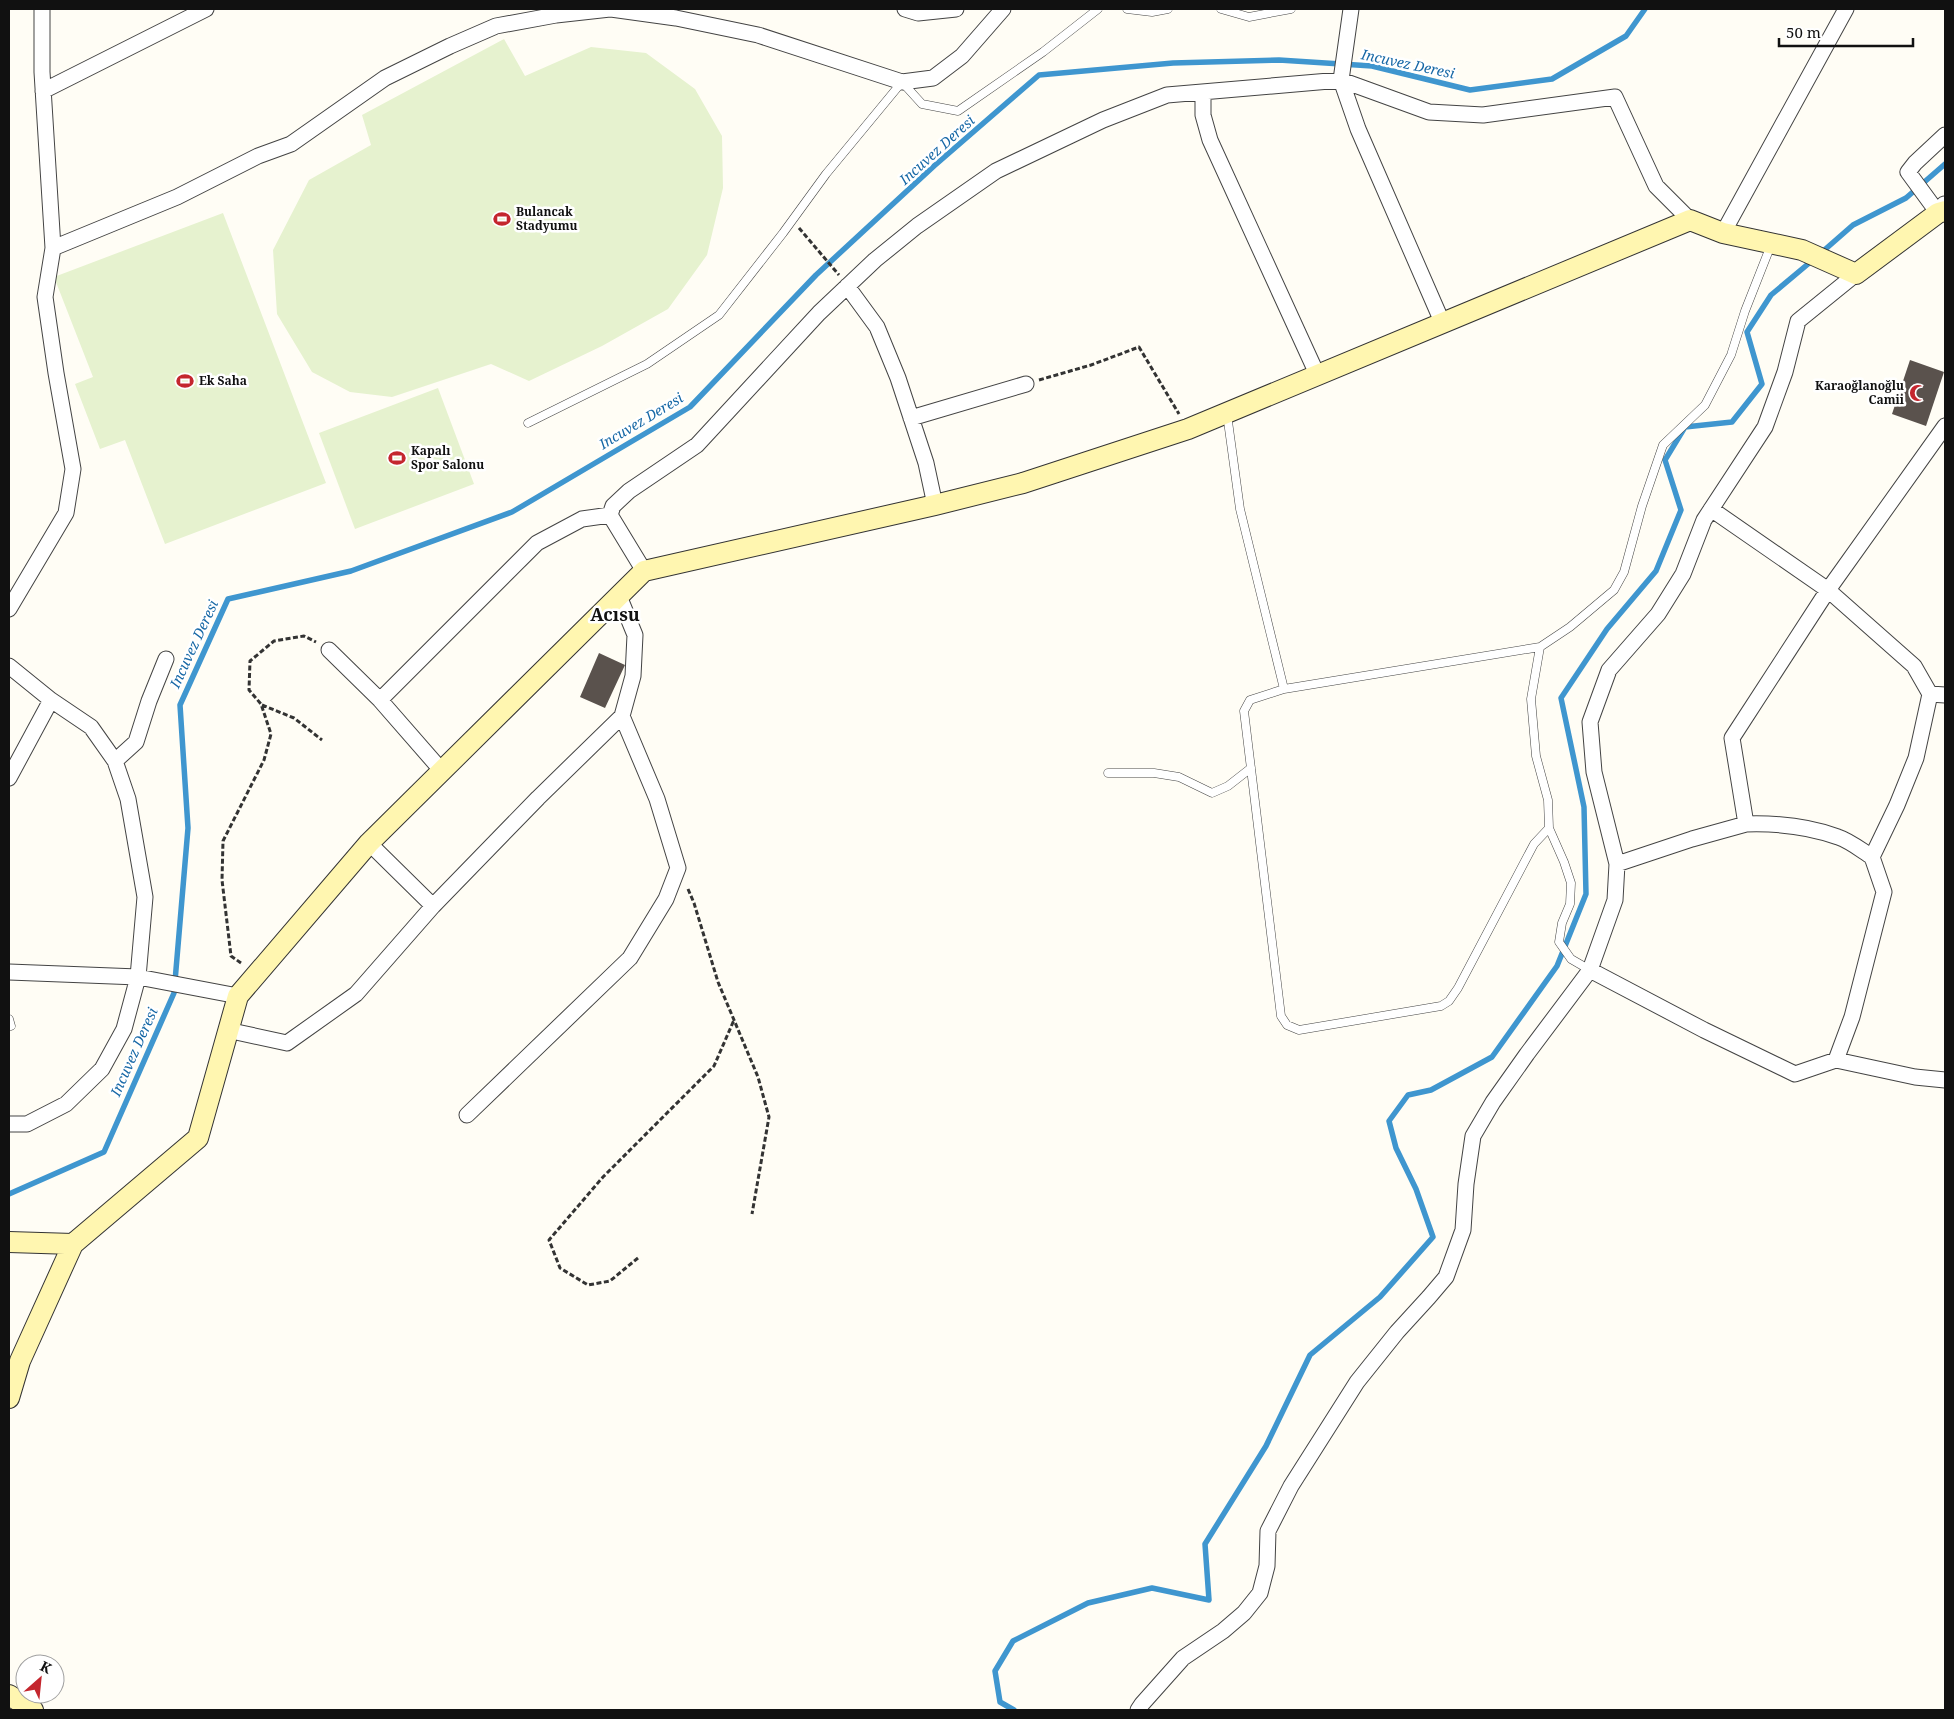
<svg xmlns="http://www.w3.org/2000/svg" width="1954" height="1719" font-family="'Noto Serif',serif">
<style>
.pitch{fill:#e6f2cf}
.lines{fill:none;stroke-linecap:round;stroke-linejoin:round}
.stream{stroke:#3f96cf;stroke-width:5.5}
.building{fill:#5a524d}
.lane-casing{stroke:#444;stroke-width:9}
.street-casing{stroke:#444;stroke-width:17}
.secondary-casing{stroke:#333;stroke-width:22}
.path{stroke:#333;stroke-width:3;stroke-dasharray:5 2.5;stroke-linecap:butt}
.lane{stroke:#fff;stroke-width:8}
.street{stroke:#fff;stroke-width:15}
.secondary{stroke:#fff6b0;stroke-width:20}
.labels{text-anchor:middle;stroke-width:5;stroke-linejoin:round;paint-order:stroke}
.poi-label{font-size:12px;font-weight:bold;fill:#111;stroke:#fff;text-anchor:start}
.water-label{font-size:14px;font-style:italic;fill:#1768a6;stroke:#fff}
.district-label{font-size:18px;font-weight:bold;fill:#111;stroke:#fff}
</style>
<rect width="100%" height="100%" fill="#fffdf5"/>
<path class="pitch" d="M504,39L525,76L591,47L646,53L695,89L722,136L723,188L707,255L668,309L602,346L529,381L491,364L392,397L350,392L312,372L277,314L273,250L309,180L371,145L362,115Z
M223,213L326,483L165,544L125,440L100,449L75,384L93,377L54,277Z
M438,388L474,484L355,529L319,433Z"/>
<g class="lines">
<path class="stream" d="M1821,253L1853,225L1906,198L1945,164
M9,1194L104,1152L174,993L188,828L180,705L228,599L351,571L512,512L690,407L816,275L934,166L1039,75L1173,63L1279,60L1372,66L1470,90L1552,79L1626,36L1645,9
M1014,1710L1000,1702L995,1671L1013,1641L1088,1603L1152,1588L1209,1600L1205,1544L1266,1446L1310,1355L1380,1297L1433,1237L1416,1189L1396,1148L1389,1121L1408,1095L1431,1090L1492,1057L1557,966L1586,894L1584,807L1561,698L1607,629L1656,571L1681,510L1665,460L1685,427L1732,422L1762,384L1747,332L1771,295L1814,259"/>
</g>
<path class="building" d="M1910,360L1944,372L1926,426L1892,414Z
M599,653L625,665L605,708L580,697Z"/>
<g class="lines">
<g class="lane-casing">
<path id="lane" d="M1127,9L1152,12L1168,9
M1221,9L1249,17L1291,9
M1227,414L1240,509L1284,689L1250,700L1244,711L1281,1016L1287,1025L1299,1030L1441,1006L1449,1001L1458,988L1534,844L1549,828
M528,423L647,364L719,315L783,233L826,174L902,82L922,104L958,111L1043,52L1098,9
M1540,647L1531,699L1536,756L1548,800L1549,828L1564,862L1571,883L1570,904L1562,923L1559,942L1571,959L1590,970
M1284,689L1540,647L1570,627L1614,590L1624,572L1642,506L1663,445L1705,405L1731,355L1745,311L1771,245
M1108,773H1154L1179,777L1212,793L1228,786L1251,768
M9,1019L11,1026"/>
</g>
<g class="street-casing">
<path id="street" d="M42,9V72L53,248L177,197L258,156L291,144L385,78L450,46L496,26L556,15L610,9
M611,9L676,18L758,35L902,82L933,78L962,56L1003,9
M905,9L918,13L956,9
M1351,9L1341,80L1358,129L1443,324
M43,91L206,9
M1203,93V115L1210,140L1317,374
M1944,204L1938,213L1908,172L1915,163L1945,135
M1723,233L1846,9
M1856,274L1798,321L1785,372L1765,427L1704,520L1683,574L1658,614L1609,670L1590,722L1594,772L1617,864L1615,900L1590,970L1704,1030L1795,1074L1836,1060L1852,1017L1884,892L1872,857C1861,850 1850,841 1838,837C1808,826 1778,823 1746,824L1732,738L1828,590L1945,426
M847,286L877,327L898,378L926,463L935,505
M911,418L1026,384
M1711,509L1828,590L1914,666L1930,694L1916,758L1897,805L1872,857
M644,571L610,515L613,506L629,491L697,445L819,313L875,260L917,226L996,171L1103,120L1167,95L1341,80L1429,112L1483,115L1615,97L1656,186L1690,220
M619,596L635,635L633,676L622,716
M9,609L66,513L73,469L56,373L45,297L53,248
M329,650L380,700L442,771
M9,666L51,700L91,727L115,761L128,799L145,897L138,977L124,1029L102,1069L66,1104L27,1124H9
M1930,694L1945,695
M380,700L537,543L582,519L610,515
M115,761L136,742L149,701L166,659
M9,778L51,700
M369,843L433,906
M1617,864L1692,839L1746,824
M9,972L138,977L238,996
M227,1030L287,1043L356,994L433,906L538,798L622,716L657,799L678,868L666,899L630,958L467,1115
M1836,1060L1915,1077L1945,1080
M1138,1710L1142,1704L1183,1658L1223,1631L1244,1613L1260,1593L1267,1566L1268,1531L1291,1486L1357,1382L1397,1332L1429,1297L1446,1277L1463,1230L1466,1184L1473,1136L1493,1102L1527,1054L1590,970"/>
</g>
<g class="secondary-casing">
<path id="secondary" d="M9,1242L73,1244L198,1138L238,996L369,843L644,571L935,505L1023,483L1188,429L1690,220L1723,233L1802,250L1856,274L1938,213L1945,211
M9,1398L20,1361L73,1244
M9,1695L33,1710"/>
</g>
<path class="path" d="M799,228L839,275
M1039,380L1091,365L1139,347L1179,414
M262,705L294,718L322,740
M688,889L694,903L718,982L758,1077L769,1117L752,1214
M241,963L231,956L222,880L223,841L264,760L271,734L261,704L249,690L250,661L274,641L304,636L316,642
M638,1258L610,1281L588,1285L560,1268L549,1240L603,1177L714,1066L734,1020"/>
<use href="#lane" class="lane"/>
<use href="#street" class="street"/>
<use href="#secondary" class="secondary"/>
</g>
<defs>
<g id="stadium-bare" transform="scale(1.35)"><path d="M0-5a6.5 5 0 1 0 0 10a6.5 5 0 1 0 0-10ZM-3.5-1.8h7v3.6h-7Z" fill="#c4262e" stroke="#fff" stroke-width="2.5" paint-order="stroke"/></g>
<g id="mosque-bare" transform="scale(1.35)"><path d="M3.5-4.9A6 6 0 1 0 3.5 4.9A5 5 0 1 1 3.5-4.9Z" fill="#c4262e" stroke="#fff" stroke-width="2.5" paint-order="stroke"/></g>
</defs>
<g fill-rule="evenodd">
<use href="#stadium-bare" x="502" y="219"/>
<use href="#stadium-bare" x="185" y="381"/>
<use href="#mosque-bare" x="1918" y="393"/>
<use href="#stadium-bare" x="397" y="458"/>
</g>
<g class="labels">
<g class="poi-label">
<text x="516" y="216">Bulancak<tspan x="516" dy="14">Stadyumu</tspan></text>
<text x="199" y="385">Ek Saha</text>
<text x="1904" y="390" text-anchor="end">Karaoğlanoğlu<tspan x="1904" dy="14">Camii</tspan></text>
<text x="411" y="455">Kapalı<tspan x="411" dy="14">Spor Salonu</tspan></text>
</g>
<g class="water-label">
<text transform="translate(1408 64) rotate(12)" y="5">Incuvez Deresi</text>
<text transform="translate(937 150) rotate(-42)" y="5">Incuvez Deresi</text>
<text transform="translate(641 421) rotate(-31)" y="5">Incuvez Deresi</text>
<text transform="translate(194 644) rotate(-65)" y="5">Incuvez Deresi</text>
<text transform="translate(134 1052) rotate(-66)" y="5">Incuvez Deresi</text>
</g>
<g class="district-label">
<text x="615" y="621">Acısu</text>
</g>
</g>
<rect width="1954" height="1719" fill="none" stroke="#111111" stroke-width="20"/>
<g transform="translate(40 1679) rotate(27)"><circle r="24" fill="#ffffff" stroke="#a0a0a0"/>
<path d="M0-4L9 19L0 12L-9 19Z" fill="#c4262e"/>
<text y="-8" font-size="14" font-weight="bold" text-anchor="middle" fill="#111111">K</text>
</g>
<path d="M1779 38v8h134v-8" fill="none" stroke="#111111" stroke-width="2.5"/>
<text x="1786" y="38" font-size="15" fill="#111111" stroke="#ffffff" stroke-width="4" paint-order="stroke">50 m</text>
</svg>
